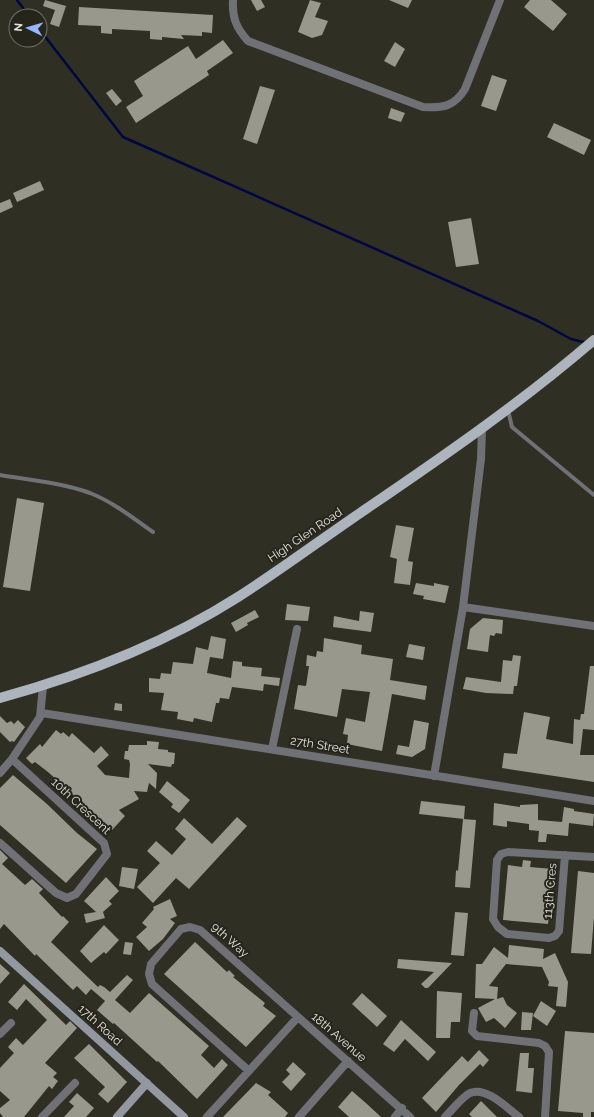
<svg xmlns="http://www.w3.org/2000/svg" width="594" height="1117" font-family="Raleway,sans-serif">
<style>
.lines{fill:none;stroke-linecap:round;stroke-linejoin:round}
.stream{stroke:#000740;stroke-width:2.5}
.building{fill:#98998c}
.lane{stroke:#6f7176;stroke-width:4}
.street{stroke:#6f7176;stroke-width:8}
.secondary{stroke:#93979f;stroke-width:8}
.primary{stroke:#aeb4be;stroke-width:10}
.labels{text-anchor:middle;stroke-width:4;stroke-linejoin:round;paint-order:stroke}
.street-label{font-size:12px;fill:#e3e3dd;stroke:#25251b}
</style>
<rect width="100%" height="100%" fill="#2f2f24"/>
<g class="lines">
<path class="stream" d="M17,0L29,16
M40,30L123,137L538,321L571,339L587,343"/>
</g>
<path class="building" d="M45,0L66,6L59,27L50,24L55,10L43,6Z
M251,0H261L265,7L257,11Z
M310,0L321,3L315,17L328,21L322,35L312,38L298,32Z
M389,0H412L408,8Z
M530,0H551L567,14L553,31L524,7Z
M79,7L213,15L212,33L202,32V36L181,35L184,39L162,37V40L150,39V31L112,29V34L101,33V26L78,25Z
M223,40L233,53L207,71L209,75L136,123L126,107L143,96L134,81L188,46L196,59Z
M395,42L405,49L395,67L384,61Z
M492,75L507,80L496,111L481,106Z
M260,86L275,90L257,144L243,139Z
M112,89L122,101L116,106L106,93Z
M391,108L405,113L401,122L388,118Z
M554,123L591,140L584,155L547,137Z
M40,181L44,190L17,202L13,193Z
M10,199L13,207L0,213V203Z
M471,218L479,264L456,267L448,222Z
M17,498L44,503L30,591L3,587Z
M396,525L414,528L408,561L413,562L410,585L394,583L397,559L390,557Z
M416,583L434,586V583L449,586L445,603L423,599L424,596L413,594Z
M287,604L310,607L308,621L285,620Z
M255,610L259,617L247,623L248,625L236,632L231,623Z
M360,611L374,613L371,632L333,627L334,616L359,621Z
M483,618L503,620L502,634L496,633L494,636L490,635L488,652L467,649L470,629Z
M211,636L226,639L223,659L210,657L207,673L231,678L233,661L242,662V666L262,668L261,676L280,678L279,686L264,684L263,691L232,687L229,699L220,698L219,703H216L212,722L194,718L193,722L177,719L178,712L161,710L164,693L149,692V678L160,679L161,673L171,674L173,662L193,664L196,647L208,650Z
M324,638L362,645L361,654L393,659L390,680L427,686L425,700L392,694L382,751L347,744L348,735L343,734L346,718L365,722L370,692L342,689L337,717L294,709L298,685L306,686L309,666H306L307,655L316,657L317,651L323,652Z
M409,644L425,647L423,660L406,657Z
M513,655L521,656L517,686H514L513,694L486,693L463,689L466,677L501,682L503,660L512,661Z
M590,666H594V730L583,729L580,755H594V782L502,768L504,753L517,754L524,712L550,717L546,739L573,744L574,719L580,720L581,714H584Z
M115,703L122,704V711L114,710Z
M0,716L7,723L11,721L14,724L18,720L25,727L14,742L12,741L10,742L0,732Z
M414,720L429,723L425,749L412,757L396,754L398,745L409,747Z
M56,730L61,734L63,732L69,737L72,733L94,753L101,746L109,755L97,766L105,775L129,778L130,764L129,760L124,759L125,751H128L129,745H147V741L159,742L158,749L168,750V752L175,753L174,764H172L171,767L148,764L157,773L156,789L149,783L147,792L134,791L139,799L119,810L125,816L112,830L48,772L35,762L32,764L26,758L40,744L42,747Z
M13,775L47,804L77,833L97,849L66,883L0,825V788Z
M167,781L190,800L179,813L171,807L173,804L159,792Z
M421,801L465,806L464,819L419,814Z
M494,803L520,807V805L538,804V820L562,822L564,807L574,809V811L594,814L593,826L569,823L568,836L547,834L546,842H538L539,831L529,830V824L507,821V827L493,825Z
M237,817L247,826L189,889L176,878L153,903L137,887L160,863L147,851L156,841L172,855L186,839L175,829L184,818L212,844Z
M463,819L476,820L470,888L455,887L456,870L458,871Z
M0,850L8,858L2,864L25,885L32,879L43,889L39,893L62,917L63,916L69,922L51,942L98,987L100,985L104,987L110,992L127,975L133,980L115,1000L130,1013L149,993L209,1046L201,1055L214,1068L222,1059L228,1065L197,1099L158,1061L157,1062L114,1023L113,1024L97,1010L105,1001L97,994L91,989L86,995L77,986L73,990L36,954L35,956L4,924L0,929Z
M523,860L531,861L530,867L553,869L548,924L503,920L508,865L522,867Z
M122,867L138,869L134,889L119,886Z
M578,871L594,873V917L591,954L571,953Z
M106,877L119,891L109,901L112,904L103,912L105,918L86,923L84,914L96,912L84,901Z
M170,899L177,916L170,919L175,923L163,939L149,951L136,937L147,927L142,923L154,909L153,907Z
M455,912L468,913L464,956L451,955Z
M104,925L119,940L106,954L104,952L91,963L80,951Z
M125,942L133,943L131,955L123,954Z
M195,942L227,972L229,970L235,976L233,977L265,1003L263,1006L276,1016L246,1047L164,974Z
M509,945L544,949L543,959L555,953L568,982L566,1007L556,1006L558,987L548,986L549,982L542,967L506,964L489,986L498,987L497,999L503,997L507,1005L517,1013L505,1028L494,1018L486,1022L478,1008L495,999L475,998L476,964H482L494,947L508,958Z
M398,959L452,963L428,988H425L421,984L434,972L397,968Z
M0,964L10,973L0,984Z
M24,984L66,1025L70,1021L77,1028L45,1063L57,1073L53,1077L58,1081L52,1089L49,1086L24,1117H3L0,1113V1108L10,1100L0,1091V1068L14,1053L8,1047L16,1038L23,1045L47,1020L26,999L17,1010L8,1002Z
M437,991L462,993L460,1022H451L450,1038H436Z
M362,993L387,1016L377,1027L352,1004Z
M541,1001L556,1011L547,1026L533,1016Z
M522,1012L533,1013L531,1030H521Z
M401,1020L436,1052L428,1061L405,1039L394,1052L383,1044Z
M565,1031L594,1033V1112H591V1117H583V1113L558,1111Z
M89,1044L127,1082L108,1103L98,1094L105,1087L74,1058Z
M479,1050L489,1060L483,1067L480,1064L459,1085L436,1112L422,1098L462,1056L468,1062Z
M520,1053H529L528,1068H534L532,1093L516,1091Z
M293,1062L306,1074L291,1091L282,1082L290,1074L286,1070Z
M256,1083L271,1092L268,1095L288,1113L285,1117H223Z
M352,1091L367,1104L381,1117H349L338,1107Z
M77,1093L94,1108L86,1117H64L74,1106L69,1102Z
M481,1101L497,1117H472L469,1114Z"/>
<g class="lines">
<path class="lane" d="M508,410L512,427L594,495
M0,475C30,480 62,483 90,493C113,502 133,518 153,532"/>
<path class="street" d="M233,0C232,17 236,28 248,41L423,107C443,108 454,107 465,89L500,0
M463,607L594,626
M42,713L594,801
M272,749L297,629
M0,773L12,759L40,717L43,686
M434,776L463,607L481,459L482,429
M0,843L56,893L67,898L76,894L107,854L104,843L12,759
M565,855L559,931L555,936L549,938L507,934L498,927L493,919L497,860L501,854L508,852L594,857
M474,1013L472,1031L477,1036L539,1043L545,1046L549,1052L545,1117
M0,1034L11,1023
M249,1071L152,984L149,974L151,964L181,929L190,927L200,930L298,1017
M42,1117L75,1083
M207,1117L298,1017L410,1117
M299,1117L348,1061
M395,1117L402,1108
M445,1117C452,1110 462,1097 470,1093C486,1086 507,1108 519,1117"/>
<path class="secondary" d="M0,951L184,1117
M117,1117L147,1083"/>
<path class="primary" d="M0,698C83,675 166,643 238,597C282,569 323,538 366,509C444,456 522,402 594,340"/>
</g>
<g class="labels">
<g class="street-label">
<text transform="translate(305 535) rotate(-34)" y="4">High Glen Road</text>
<text transform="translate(320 745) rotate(9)" y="4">27th Street</text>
<text transform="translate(81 806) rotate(43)" y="4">10th Crescent</text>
<text transform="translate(550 891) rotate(-85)" y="4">113th Cres</text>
<text transform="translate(230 940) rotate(42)" y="4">9th Way</text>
<text transform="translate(100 1025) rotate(42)" y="4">17th Road</text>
<text transform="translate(339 1037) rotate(41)" y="4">18th Avenue</text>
</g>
</g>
<g transform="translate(28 28) rotate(275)"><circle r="19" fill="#25251b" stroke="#717169"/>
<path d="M0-3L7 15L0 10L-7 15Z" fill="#94b7fd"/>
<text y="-6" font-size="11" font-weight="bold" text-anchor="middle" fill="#e3e3dd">N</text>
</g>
</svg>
